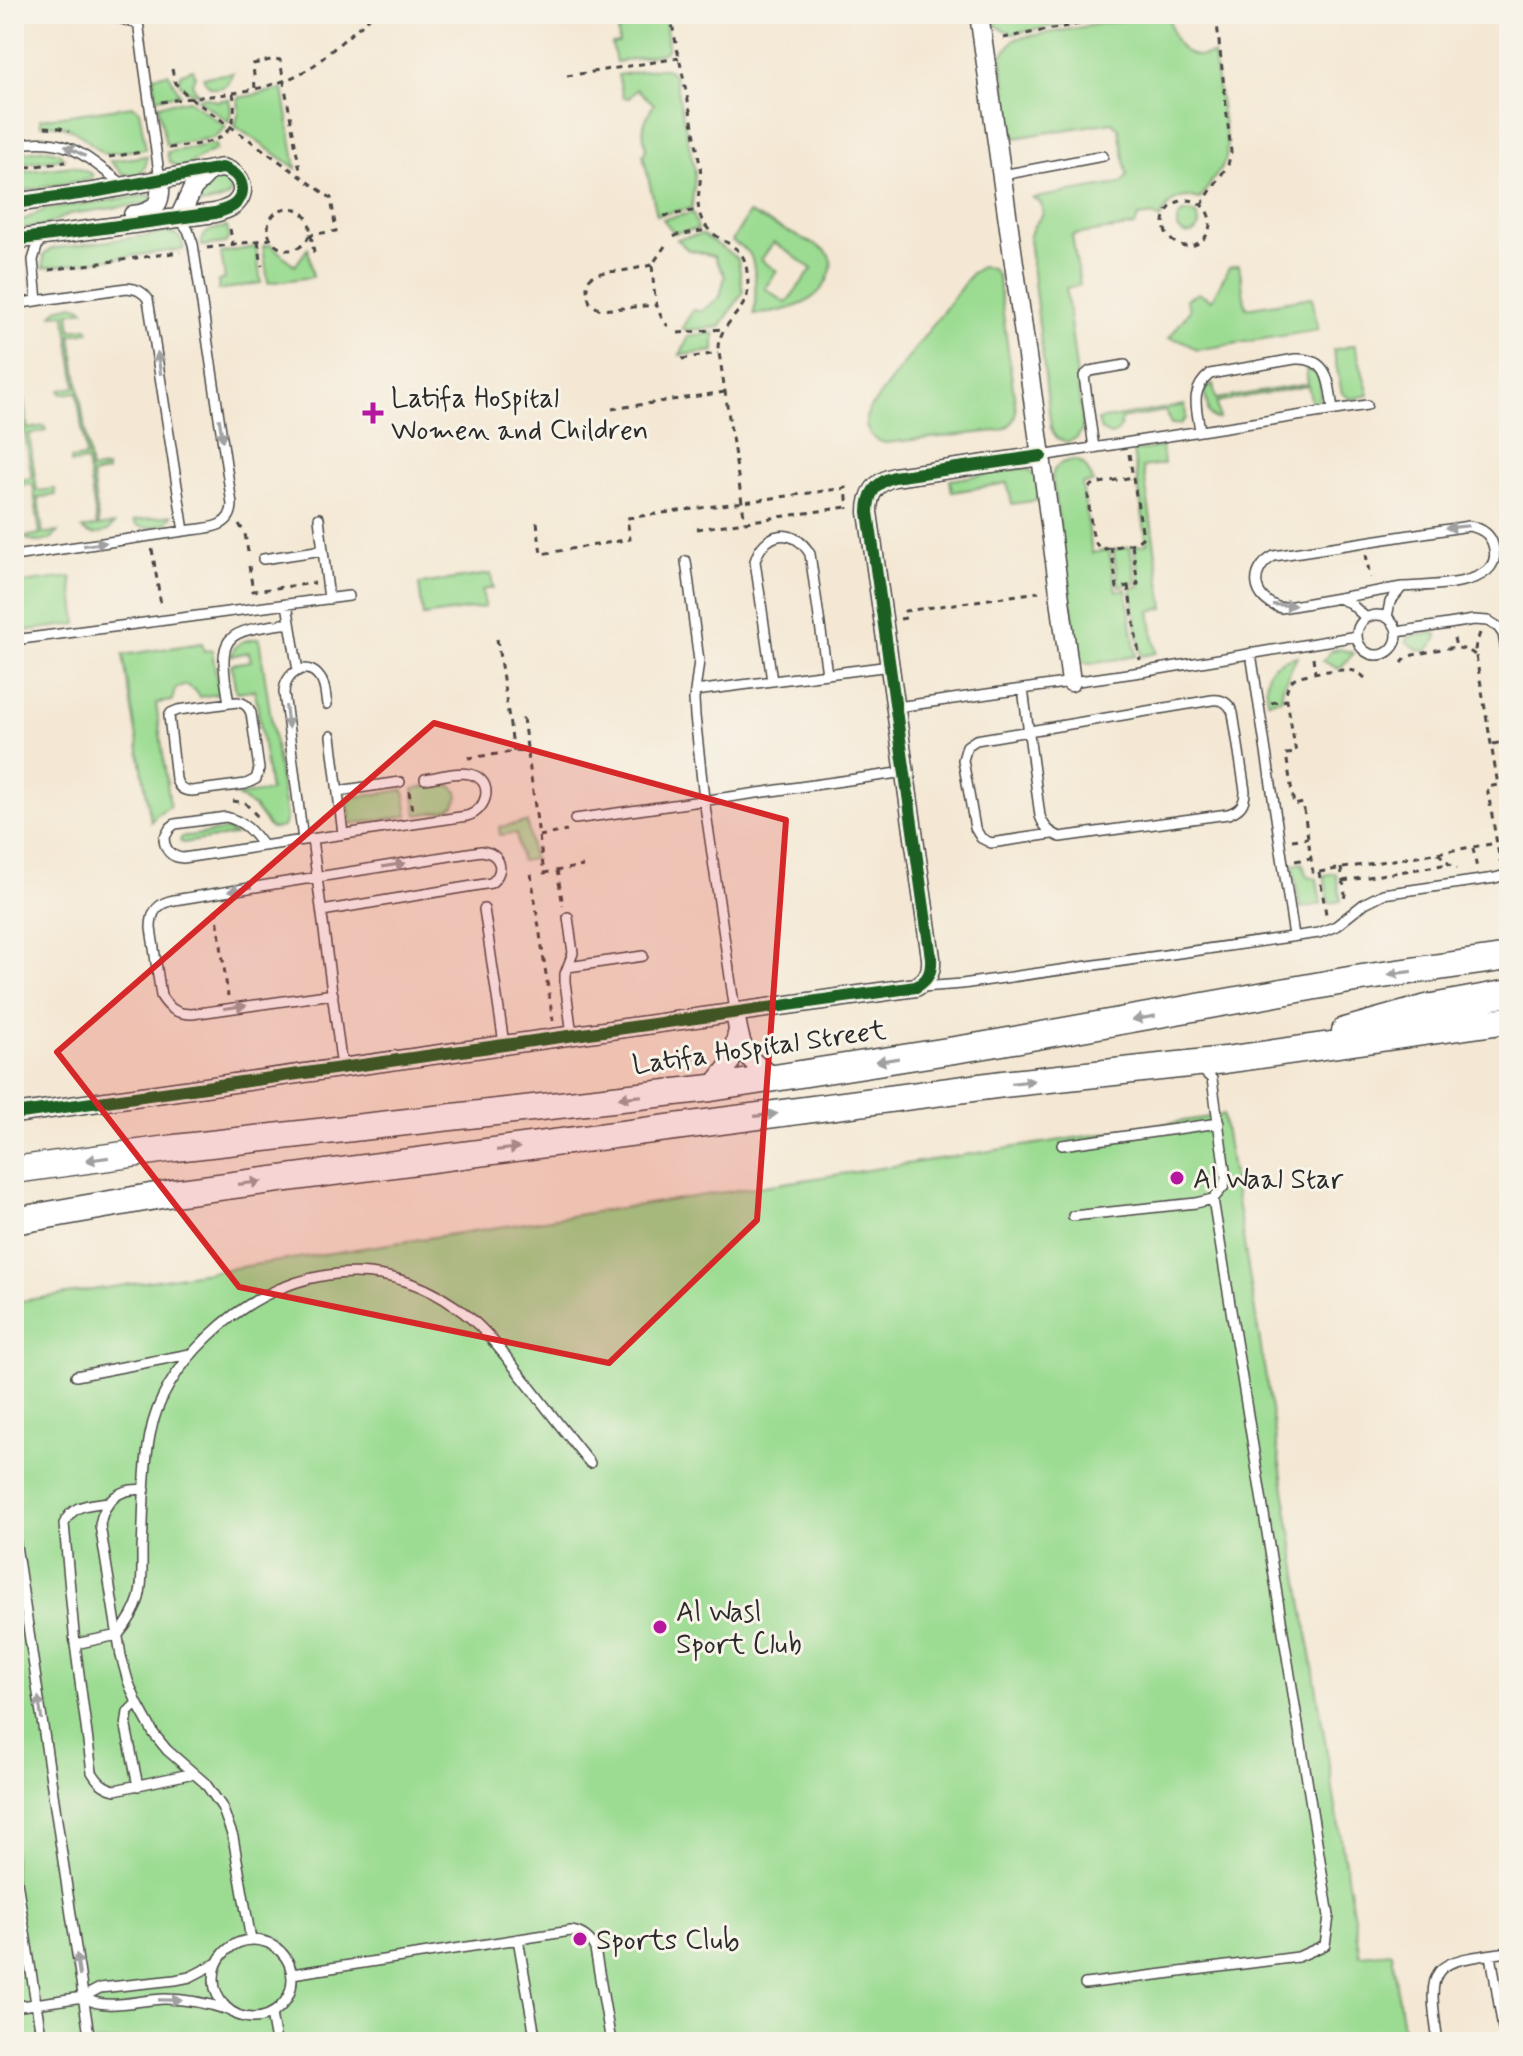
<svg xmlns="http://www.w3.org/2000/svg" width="1523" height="2056" font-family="Mynerve,sans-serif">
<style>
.green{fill:#9bdc92;stroke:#63845e;stroke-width:2;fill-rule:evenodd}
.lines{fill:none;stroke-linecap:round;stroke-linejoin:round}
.lane-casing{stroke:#494744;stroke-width:12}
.street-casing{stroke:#494744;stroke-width:21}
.secondary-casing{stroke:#494744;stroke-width:29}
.path{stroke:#494744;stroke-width:3;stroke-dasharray:6 6;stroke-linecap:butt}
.lane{stroke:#fff;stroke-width:9}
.street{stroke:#fff;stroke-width:18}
.secondary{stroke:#fff;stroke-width:26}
.cycleway-casing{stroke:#f7f3e8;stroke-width:17}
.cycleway{stroke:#1b5e20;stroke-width:12}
.oneway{fill:#a0a0a0}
.marked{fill:#d62828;fill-opacity:0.2;stroke:#d62828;stroke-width:6;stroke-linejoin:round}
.poi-dot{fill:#b5179e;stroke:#f7f3e8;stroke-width:3}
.labels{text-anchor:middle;stroke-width:6;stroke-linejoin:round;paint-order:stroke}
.poi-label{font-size:28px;fill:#2b2b2b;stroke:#f7f3e8;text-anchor:start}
.street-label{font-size:28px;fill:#2b2b2b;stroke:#f7f3e8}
</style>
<rect width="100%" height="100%" fill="#f7f3e8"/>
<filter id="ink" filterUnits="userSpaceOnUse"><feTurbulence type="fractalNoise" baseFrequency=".0125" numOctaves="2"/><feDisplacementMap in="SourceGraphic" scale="16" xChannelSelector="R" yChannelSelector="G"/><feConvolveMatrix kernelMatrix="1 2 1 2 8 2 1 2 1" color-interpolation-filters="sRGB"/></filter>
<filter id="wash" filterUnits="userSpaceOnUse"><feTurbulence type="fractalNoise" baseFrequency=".006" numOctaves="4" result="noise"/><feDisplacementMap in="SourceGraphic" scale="32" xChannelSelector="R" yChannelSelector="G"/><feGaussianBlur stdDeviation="1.8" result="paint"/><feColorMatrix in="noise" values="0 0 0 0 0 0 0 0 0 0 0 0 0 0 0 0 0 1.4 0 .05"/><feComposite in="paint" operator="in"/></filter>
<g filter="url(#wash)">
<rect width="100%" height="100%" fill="#f4e8d4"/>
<path class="green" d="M637,14H665L668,47L666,51L660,54L616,62L612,44L619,43L618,29L627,28Z
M994,14H1117L1013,34L996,26Z
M1157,14H1168C1173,40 1181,63 1213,54L1227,144L1226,158L1223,165L1200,199C1181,193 1168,201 1160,219L1153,215L1138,217L1135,226L1072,235L1080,285L1066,288L1083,428L1077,438L1067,442L1056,438L1051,428L1029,238L1033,227L1043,214L1041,203L1033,198L1119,184L1123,182L1127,175L1119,129L1112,122L1014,138L1001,57L1014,39Z
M660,68L668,70L674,75L695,172C695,185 692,195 692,208L657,215L643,155L646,149C641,127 643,123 654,104L637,89L629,98L623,97L618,75Z
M193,69L195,76L192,84L198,93C188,92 181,89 179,79L182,73Z
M168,73L180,94L157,98L153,76Z
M233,73L227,85C217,91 207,88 203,77Z
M283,89L296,168L235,126L239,112L238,98Z
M205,97L216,101L229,99L231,110L229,122L197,99Z
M189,100L226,127L213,138L166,145L158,105Z
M133,106L139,110L146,149L104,154C81,136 72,122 41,125L40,119Z
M215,144L216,150C199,155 196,164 178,168L169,161L167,152Z
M45,149L59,153L64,158L14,165V154Z
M147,156C147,165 143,173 133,176L122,173L110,161Z
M73,166L92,174V179L14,192V173Z
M213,176L231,179C237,203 213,201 195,205Z
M148,195L152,197L150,203L69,214L47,225L14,230V222C27,221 35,213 47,209Z
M1177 223a11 11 0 1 1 22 0a11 11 0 1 1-22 0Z
M693,213L698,229L674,233L663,219Z
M749,213L822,248C830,254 833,260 831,269C823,304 785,313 754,314C756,301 757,265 749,253C745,248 738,245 732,241ZM774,242L812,269L786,303L765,288L777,271L761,260Z
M227,227L229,237L225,243L202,246C201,230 214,229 227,227Z
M166,233C177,233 182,238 184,249L43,268L44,255L51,249Z
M702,234L738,259L743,292L720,327L687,330L682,328L693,310L702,311L720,297L725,276L714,256L687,249L677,239Z
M271,245L295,266L308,248L313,277L268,283L263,246Z
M256,247L261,283L219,290L218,281L225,279L221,253Z
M1239,265L1246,308L1312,297L1318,330L1197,350L1183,341L1169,338L1190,310L1186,299L1199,293L1212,300L1229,267Z
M981,267L992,269L998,277L1016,410C1015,422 1008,430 996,431L885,443C869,439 861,425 869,410L972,273Z
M73,305L80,307L84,310L69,313L71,330L88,328L89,332L71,335L91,470L107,468V472L92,475L99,526L114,524L109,530C100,535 89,537 82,529L97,526L87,461L71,463V459L86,457L77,392L61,394L60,390L76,387L65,314L52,315L57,309Z
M714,333V351L680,355L689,336Z
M14,335L28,429L45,426L46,431L29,434L37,491L55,489L56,495L38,498L43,534L58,532C51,542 35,546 25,537L40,534L33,484L17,486V481L32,478L23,421H14V416L22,414L14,358Z
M1355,345L1369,395L1351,399L1342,393L1333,350Z
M1306,369L1314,372C1321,379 1323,394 1317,402L1312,404L1308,386L1217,402L1219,419H1215L1209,414L1205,393L1209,386L1213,384L1216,399L1308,384Z
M1185,405L1186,418L1180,424H1171L1165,411L1121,419C1121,428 1120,433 1110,435L1101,430L1098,420Z
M1162,447L1164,464L1143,467L1164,608L1150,611L1156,653L1141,656L1131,588L1140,586L1134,546L1147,544L1133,451Z
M1073,460C1086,461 1088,471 1093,482L1082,484L1092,553L1109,550L1116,591L1126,589L1136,656L1090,664L1082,662L1079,659L1052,478C1053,465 1062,462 1073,460Z
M1023,468C1039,471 1037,487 1040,500L1012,504L1007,483L952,492L950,480Z
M172,515L167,523C155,527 141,532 133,521Z
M1130,547L1136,583L1119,586L1113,550Z
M491,574L493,588L482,590L485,607L423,616L419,584Z
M71,577L77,624L14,632V584Z
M1433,633L1437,634C1437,641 1431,648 1425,651L1417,649L1406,641L1411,636Z
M259,638L286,818L283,827L273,829L269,827L254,807L237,796L270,791L255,690L236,692L231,664L251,661L249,652L231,656C235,641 246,640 259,638Z
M202,643L204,651L212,650L219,694L199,697L196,691L186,685L175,689L172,701L156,703L170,806L156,815L151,822L123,655Z
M1339,649L1354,653L1339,669L1323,661L1331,651Z
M1297,656L1283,686L1281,699L1268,701C1263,672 1267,663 1297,656Z
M442,784C451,784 457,788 458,797L455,805L447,810L417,815L413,789Z
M404,790L408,816L351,824L347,798Z
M527,822L533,859L521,861L516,833L500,835L499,827Z
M227,830L235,835L183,843L180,841L182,837Z
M1303,863L1306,875L1317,879L1321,904L1300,908L1293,865Z
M1336,873L1341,901L1329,903L1324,875Z
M1223,1115L1360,1955L1392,1952L1405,2042H14V1302Z"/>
</g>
<g filter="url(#ink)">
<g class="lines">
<g class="lane-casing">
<path id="lane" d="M107,14L138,24
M137,14L160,180
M14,145C68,135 83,155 124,185
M1002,175L1103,156
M179,218L188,230L193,244L232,504C232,530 204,528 184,531
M37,301L33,260L40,237
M14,304L127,288C137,289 142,291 148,299L184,531L14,556
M1200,431C1197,408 1189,391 1210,374L1295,359C1330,357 1329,384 1333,410
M1094,448L1084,376L1090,371L1125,365
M1041,456L1367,405
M319,518L329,599
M263,559L323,550
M686,561L699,661L694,699L695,716L704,799L735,1011
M1338,598L1350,603L1366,618
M287,604L298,671
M1357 635a20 20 0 1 1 40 0a20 20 0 1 1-40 0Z
M1387,617L1390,602L1402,587C1428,585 1507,588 1493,545C1490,533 1480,528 1469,526L1274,556C1248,570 1252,600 1281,608L1402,587
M1397,632L1474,620L1488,621L1498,627L1503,634L1509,668
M14,640L349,596
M1251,653L1294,936
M772,681L755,561C764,531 794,526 810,554L827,674
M1023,689L1040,816C1044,827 1049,832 1060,837L1228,814C1240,810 1245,804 1245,791L1233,713C1229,703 1223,699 1212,700L976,740L967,746L963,760L975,828L981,838L991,843L1052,834
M695,691L890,666
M237,702C245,703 248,706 251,713L259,769L256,779L246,784L192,791C183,791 178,787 176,779L169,716L171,713L178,710Z
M229,703C217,633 222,632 290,623
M897,707L1141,672L1357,636
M331,736L343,834
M338,791L400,782
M226,817C245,822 252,831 263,846L183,858C171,857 165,850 164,839L170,828L175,824Z
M575,819L905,772
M312,839L342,1068
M303,840L284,693C284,673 307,659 320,678C326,685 325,696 327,704
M263,846L467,816C488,810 495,780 470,774C457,771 438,777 425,779
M484,909L504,1044
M322,911L491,883C506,871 501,853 481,851L174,900C158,903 151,911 151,928L161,996C169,1009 177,1014 192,1014L333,994
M568,917L573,953L565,974V982L572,1035
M568,967L643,956
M922,987L962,984L1319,933L1336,926L1365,903L1383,894L1495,878L1509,874
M1062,1145L1219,1123
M1073,1216L1196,1203L1213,1199L1224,1186L1226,1178L1212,1079L1199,1067
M76,1376L190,1354
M145,1490C120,1487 104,1500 100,1525L121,1656L128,1681L137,1703L154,1734L167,1750L205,1783L222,1807L233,1837L251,1940
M108,1502C89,1505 72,1504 64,1524L75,1644L92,1772C98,1782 103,1787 115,1790L194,1773
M14,1532L90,2042
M75,1644L118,1635C127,1624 135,1612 139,1598C143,1583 142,1566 142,1550C144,1512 143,1472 150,1435C157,1397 181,1363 208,1337C276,1270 375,1249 456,1307C483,1325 502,1352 522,1377C545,1406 567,1435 590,1463
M137,1703L128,1712L126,1727L138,1786
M14,1862L42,2042
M518,1939L536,2042
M214 1979a39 39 0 1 1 78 0a39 39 0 1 1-78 0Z
M1491,1955L1503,2029
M292,1974L571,1931C583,1933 590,1938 595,1949L611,2042
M1085,1984L1298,1957L1325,1945L1329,1916L1213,1199
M83,1997C106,2012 138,1999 165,1999C186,1999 207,2003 228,2010
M14,2007L83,1997L100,1988L175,1980L190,1977L217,1963
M271,2014L276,2042
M1438,2042C1426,1962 1431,1962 1509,1952"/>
</g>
<g class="street-casing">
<path id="street" d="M979,14L1041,456L1071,682
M14,203L93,192L222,168C240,172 250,191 234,205C229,209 221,211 215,213L14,240
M133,215C156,212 162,204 160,180
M179,218L193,188L210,170
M735,1011C740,1046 743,1061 776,1077
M711,1088L730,1064L737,1034
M14,1114L916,987C928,980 932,972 931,958L868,512C868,493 876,482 894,477L1041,456"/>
</g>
<g class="secondary-casing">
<path id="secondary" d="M1345,1031L1427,1008L1509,993
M14,1170L175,1148L711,1088L980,1046L1355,979L1509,957
M14,1221L173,1193L1003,1084L1225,1060L1509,1020"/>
</g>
<path class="path" d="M670,14C680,64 692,115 700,166C703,185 693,201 702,220C712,240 735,242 743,257C747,264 748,279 748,287C749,310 722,320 718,346L745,522
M1003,38L1134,14
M172,69L175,83L189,97L331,198L336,231L309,235
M567,76L679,58
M255,88L253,64L275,59L280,60L301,176
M161,102C212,94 274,95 317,63L374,14
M45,127L60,128L69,131
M169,148C211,142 241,145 233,92
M109,157L142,152
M14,169L66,162
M1164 223a23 23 0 1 1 46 0a23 23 0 1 1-46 0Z
M1201,205L1228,165L1231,152L1216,14
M268 229a21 21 0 1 1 42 0a21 21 0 1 1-42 0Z
M664,216L698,210
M230,229L233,245
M311,235L315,258
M674,237L677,235L708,230
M258,241L262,266
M665,246L652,265C654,285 653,311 668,326
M207,248L271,239
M652,265C641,267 631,270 620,271C596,273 580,272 590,303L600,310L657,305
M49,270L180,252
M678,333L722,329
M682,359L718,353
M612,409L725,392
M1129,454L1143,536L1142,538L1135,543L1105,549C1102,548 1100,548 1098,546C1091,540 1089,505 1088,495L1089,488L1094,484L1133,477
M537,522L541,554L630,539L627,518L846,488L848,509
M239,524L245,534L249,558
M697,529L847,507
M1111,547L1117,588L1138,584L1132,544
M152,549L161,605
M1366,554L1370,578
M249,566L253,591L315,583
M1128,586L1140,660
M900,619L906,618L905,611L1039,592
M1480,633L1476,644L1475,650L1498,785L1487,787L1500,861
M1454,638L1456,647
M497,639L514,752
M1313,657L1315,673
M1402,663L1406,658L1413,655C1433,652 1459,640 1476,656
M1365,678C1360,674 1359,672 1354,671C1344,668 1304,673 1295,678C1289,682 1287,687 1286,694L1296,753L1286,754L1294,805L1303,803L1313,873L1497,843
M1271,703L1287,700
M523,718L544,873L583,866
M1493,744L1509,741
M468,758L527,750
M409,791L412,811
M233,801L245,803L259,818
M539,836L567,831
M1292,840L1308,838
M1473,848L1477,869
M1438,853L1449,864L1457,868
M1295,861L1311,858
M1341,868L1345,894L1344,900
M557,870L563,906
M1319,872L1326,914
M531,874L553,1021
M1343,881L1449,864
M216,909L228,996"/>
<use href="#lane" class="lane"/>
<use href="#street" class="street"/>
<use href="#secondary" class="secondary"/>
<g class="cycleway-casing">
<path id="cycleway" d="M14,203L93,192L222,168C240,172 250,191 234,205C229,209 221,211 215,213L14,240
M14,1114L916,987C928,980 932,972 931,958L868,512C868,493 876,482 894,477L1041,456"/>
</g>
<use href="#cycleway" class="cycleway"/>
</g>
<defs><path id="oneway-solid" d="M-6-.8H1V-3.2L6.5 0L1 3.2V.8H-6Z" transform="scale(2)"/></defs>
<g class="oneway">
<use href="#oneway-solid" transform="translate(75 151) rotate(-153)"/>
<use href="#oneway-solid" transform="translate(159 363) rotate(-98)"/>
<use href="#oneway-solid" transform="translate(221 430) rotate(81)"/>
<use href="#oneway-solid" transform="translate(1457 527) rotate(174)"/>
<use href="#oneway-solid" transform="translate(95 544) rotate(-8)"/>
<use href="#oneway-solid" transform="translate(1284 605) rotate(2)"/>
<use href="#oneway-solid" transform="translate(287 717) rotate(83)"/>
<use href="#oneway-solid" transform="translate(394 865) rotate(-9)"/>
<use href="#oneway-solid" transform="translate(240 889) rotate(171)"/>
<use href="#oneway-solid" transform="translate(1400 973) rotate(172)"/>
<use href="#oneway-solid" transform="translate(235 1007) rotate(-8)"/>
<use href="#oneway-solid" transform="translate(1144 1018) rotate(170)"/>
<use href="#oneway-solid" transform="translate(887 1060) rotate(171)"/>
<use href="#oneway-solid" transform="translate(1023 1082) rotate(-7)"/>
<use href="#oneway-solid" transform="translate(630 1097) rotate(174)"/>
<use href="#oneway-solid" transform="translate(766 1115) rotate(-7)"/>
<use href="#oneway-solid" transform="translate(508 1149) rotate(-7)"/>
<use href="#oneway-solid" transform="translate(97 1159) rotate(172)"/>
<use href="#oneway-solid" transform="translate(250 1183) rotate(-7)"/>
<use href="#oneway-solid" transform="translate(40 1708) rotate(-98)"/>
<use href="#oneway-solid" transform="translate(78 1965) rotate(-98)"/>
<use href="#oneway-solid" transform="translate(170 2000) rotate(1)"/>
</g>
</g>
<path class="marked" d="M434,723L786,820L757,1220L609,1363L239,1287L57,1052Z"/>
<g class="poi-dot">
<path d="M369 401h8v8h8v8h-8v8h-8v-8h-8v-8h8z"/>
<circle cx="1177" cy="1178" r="8"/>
<circle cx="660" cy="1627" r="8"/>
<circle cx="580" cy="1939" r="8"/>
</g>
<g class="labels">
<g class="poi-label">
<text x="391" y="407">Latifa Hospital<tspan x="391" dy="32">Women and Children</tspan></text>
<text x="1193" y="1188">Al Waal Star</text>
<text x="676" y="1621">Al Wasl<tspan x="676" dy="32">Sport Club</tspan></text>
<text x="596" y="1949">Sports Club</text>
</g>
<g class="street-label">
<text transform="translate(759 1046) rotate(-8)" y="10">Latifa Hospital Street</text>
</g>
</g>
<rect width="1523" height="2056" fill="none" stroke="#f7f3e8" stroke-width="48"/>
</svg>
